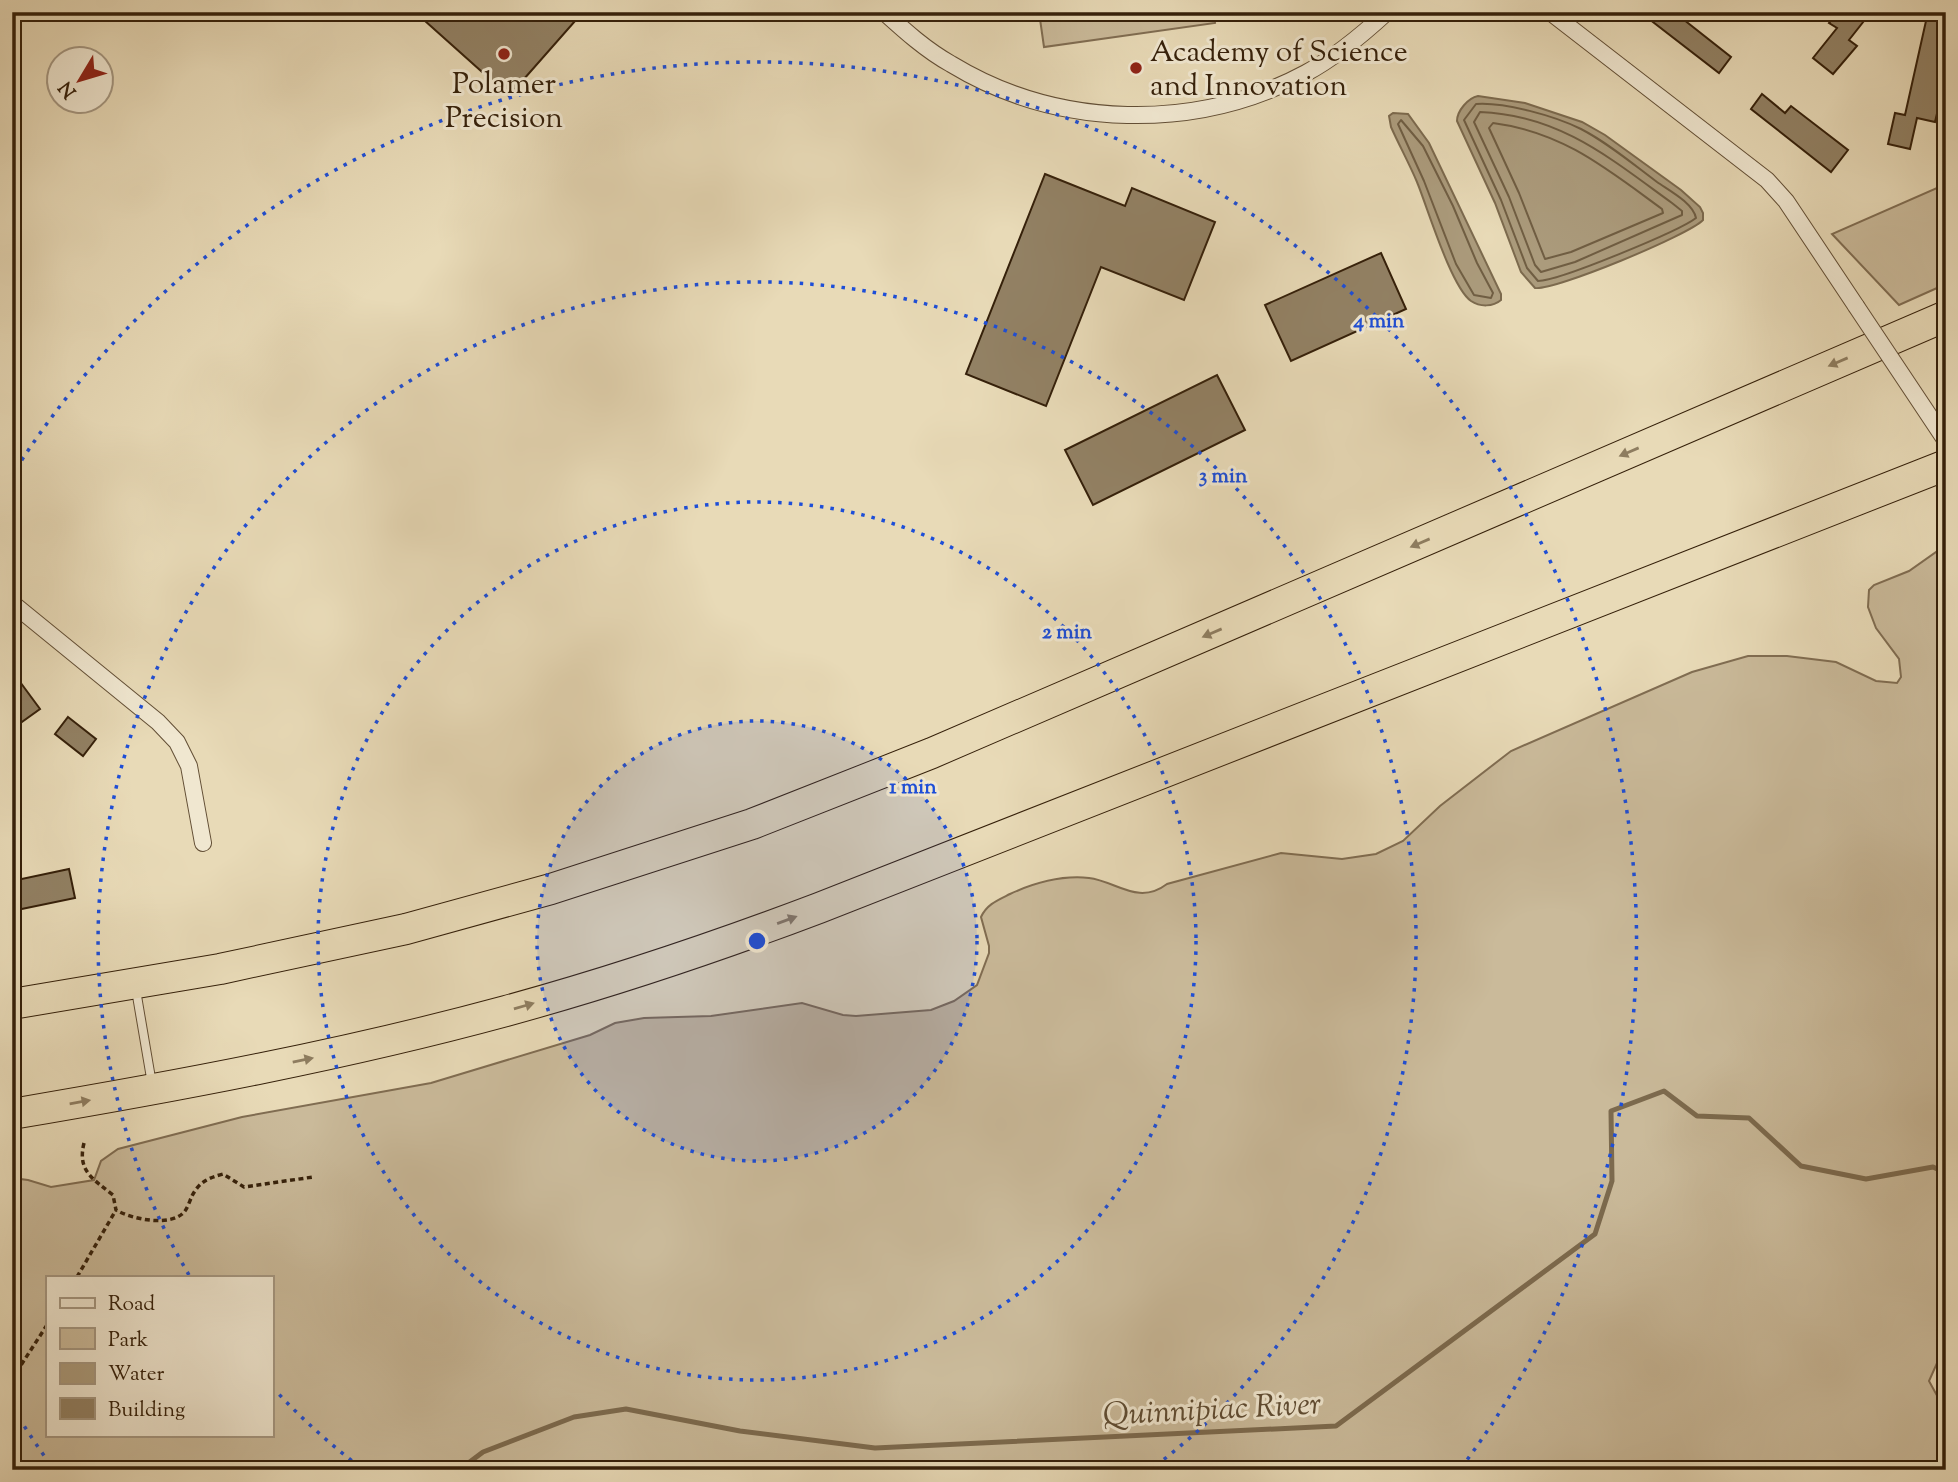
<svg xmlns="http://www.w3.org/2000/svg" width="1958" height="1482" font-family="'Sorts Mill Goudy',serif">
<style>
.green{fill:#caba9a;stroke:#806d52;stroke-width:2;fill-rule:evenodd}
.water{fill:#ab9b7c;stroke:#7c6a4e;stroke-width:2}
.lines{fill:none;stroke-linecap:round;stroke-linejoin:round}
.shore{stroke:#705e43;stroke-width:2}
.stream{stroke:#7c6a4e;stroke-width:5}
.building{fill:#928164;stroke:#35200a;stroke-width:2}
.lane-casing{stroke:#624e35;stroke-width:10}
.street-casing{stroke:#624e35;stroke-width:18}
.highway-casing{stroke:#35200a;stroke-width:32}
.path{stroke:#35200a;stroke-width:3.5;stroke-dasharray:5 3.5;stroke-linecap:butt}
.lane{stroke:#f0e7d0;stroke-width:8}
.street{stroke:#f0e7d0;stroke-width:16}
.highway{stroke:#e8dab7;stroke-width:30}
.street-bridge-casing{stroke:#624e35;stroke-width:18;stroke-linecap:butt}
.street-bridge{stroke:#f0e7d0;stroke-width:16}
.oneway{fill:#8e7d60}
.ring{fill:none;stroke:#1d4ed8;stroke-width:3.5;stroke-dasharray:3.5 7}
.poi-dot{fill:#8f2418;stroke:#f0e7d0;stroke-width:2.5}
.labels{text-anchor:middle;stroke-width:6;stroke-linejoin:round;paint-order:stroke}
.poi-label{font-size:30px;fill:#35200a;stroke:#f0e7d0;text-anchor:start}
.water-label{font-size:32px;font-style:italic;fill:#5e4b32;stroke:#f0e7d0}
.centre{fill:#1d4ed8;stroke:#f0e7d0;stroke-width:3.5}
.ring-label{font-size:21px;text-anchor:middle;font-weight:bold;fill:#1d4ed8;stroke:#f0e7d0;stroke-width:6;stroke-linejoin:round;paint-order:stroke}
</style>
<rect width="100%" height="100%" fill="#e8dab7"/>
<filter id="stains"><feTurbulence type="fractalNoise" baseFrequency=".00286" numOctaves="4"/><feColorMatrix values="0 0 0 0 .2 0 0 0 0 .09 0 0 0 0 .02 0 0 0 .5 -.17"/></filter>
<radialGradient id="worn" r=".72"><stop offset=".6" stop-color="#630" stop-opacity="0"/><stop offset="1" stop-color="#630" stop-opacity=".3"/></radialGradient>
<path class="green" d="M1039,12H1214L1215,23L1044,47Z
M1946,184V284L1899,305L1832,234Z
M1946,545V1364L1937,1363L1929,1381L1946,1412V1470H12V1178L28,1180L51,1187L94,1180L101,1161L118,1149L242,1117L431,1083L590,1035L615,1023L644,1018L711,1016L802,1003L843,1015L856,1016L931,1010L954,1001L977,985L989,953V946L981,917C987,904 998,900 1010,894C1036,882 1061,875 1089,878C1116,881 1138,906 1167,884L1281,853L1342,859L1376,854L1403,841L1440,806L1511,751L1692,672L1748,656H1787L1836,662L1876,681L1897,683L1901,677L1899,659L1876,628L1868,607L1869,590L1874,585L1909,571ZM47,1277H271V1435H47Z"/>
<path class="water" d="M1478,96L1525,103L1582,122L1605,135L1681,190L1700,207L1703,213V220C1689,235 1554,291 1535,288L1521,272L1495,203L1457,121C1457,111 1468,98 1478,96Z
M1393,113L1408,114L1429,143L1501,294V300C1493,307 1480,307 1471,301C1451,287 1427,206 1417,182C1409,163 1399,145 1391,127L1389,116Z"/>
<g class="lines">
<path class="shore" d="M1476,104C1505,102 1555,116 1581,129C1608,143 1633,164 1657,182C1670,191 1693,203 1696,218C1679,231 1559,281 1538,281L1527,268L1501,200L1464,120Z
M1480,112C1560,115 1611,159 1672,203L1682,211V215L1575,262L1541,272L1535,265L1509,197L1474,122Z
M1401,120L1423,146L1453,206L1477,263L1493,293L1491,298L1474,295L1456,264L1424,181L1398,124Z
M1493,123C1563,132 1607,169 1662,209L1663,213L1571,252L1545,259L1519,193L1489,128Z"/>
<path class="stream" d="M459,1470L483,1452L574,1417L626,1409L740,1431L875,1448L1336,1426L1595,1234L1612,1181L1611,1111L1664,1091L1697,1116L1749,1118L1801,1166L1866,1179L1933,1167L1946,1173"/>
</g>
<path class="building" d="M415,12H583L509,96Z
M1640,12H1674L1731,57L1719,73Z
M1838,12H1871L1849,40L1857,46L1833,74L1813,58L1837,28L1829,23Z
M1928,12H1946V75L1935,122L1917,118L1910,149L1888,144L1895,113L1905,115Z
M1762,94L1785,113L1791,106L1848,150L1831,172L1751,109Z
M1045,174L1125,206L1132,188L1215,222L1184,300L1101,267L1046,406L966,374Z
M1381,253L1406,309L1291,361L1265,305Z
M1217,375L1245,430L1093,505L1065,450Z
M12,671L40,709L12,729Z
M68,717L96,739L83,756L55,734Z
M69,869L75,898L12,911V881Z"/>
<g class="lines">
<g class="lane-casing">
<path id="lane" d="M136,990L152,1084"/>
</g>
<g class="street-casing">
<path id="street" d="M884,12C905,31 926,50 951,64C1058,129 1196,132 1306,73C1336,57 1362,35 1387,12
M1550,12L1767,180L1786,201L1856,306
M12,603L158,722L177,742L189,766L203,843"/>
</g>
<g class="highway-casing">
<path id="highway" d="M12,1004L220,969L406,929L551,889L752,824L932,753L1946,316
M12,1114C178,1086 344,1055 506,1011C612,982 716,947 819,908L1946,465"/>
</g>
<path class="path" d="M84,1143C77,1171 93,1179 113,1195L116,1210C131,1219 172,1228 185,1211C188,1207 190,1200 192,1196C199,1182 208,1178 223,1174L244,1187L313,1177
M77,1277L116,1210
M12,1379L47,1325"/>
<use href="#lane" class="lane"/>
<use href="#street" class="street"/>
<use href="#highway" class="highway"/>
<g class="street-bridge-casing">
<path id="street-bridge" d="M1856,306L1946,441"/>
</g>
<use href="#street-bridge" class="street-bridge"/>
</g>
<defs><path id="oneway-solid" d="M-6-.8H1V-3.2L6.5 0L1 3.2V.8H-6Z" transform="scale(1.75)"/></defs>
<g class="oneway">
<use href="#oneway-solid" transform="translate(1838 362) rotate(157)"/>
<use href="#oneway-solid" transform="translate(1629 452) rotate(157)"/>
<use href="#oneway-solid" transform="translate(1420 543) rotate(157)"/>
<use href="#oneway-solid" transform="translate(1212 633) rotate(157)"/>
<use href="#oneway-solid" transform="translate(787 920) rotate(-20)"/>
<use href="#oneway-solid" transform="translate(524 1006) rotate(-16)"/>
<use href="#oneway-solid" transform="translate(303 1060) rotate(-12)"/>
<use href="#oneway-solid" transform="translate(80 1102) rotate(-10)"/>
</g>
<circle cx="757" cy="941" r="220" fill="#1d4ed8" fill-opacity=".12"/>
<g class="ring">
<circle cx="757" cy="941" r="220"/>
<circle cx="757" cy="941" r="439"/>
<path d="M360 1467A659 659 0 0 1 275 1390M189 1275A659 659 0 1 1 1154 1467"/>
<path d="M50 1464A879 879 0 0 1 16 1413M16 469A879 879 0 1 1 1464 1464"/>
</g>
<g class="poi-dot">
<circle cx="504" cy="54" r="7"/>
<circle cx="1136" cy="68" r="7"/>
</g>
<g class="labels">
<g class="poi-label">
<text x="1150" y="61">Academy of Science<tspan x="1150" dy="34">and Innovation</tspan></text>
<text x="504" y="93" text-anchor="middle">Polamer<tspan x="504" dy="34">Precision</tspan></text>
</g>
<g class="water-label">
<text transform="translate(1212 1408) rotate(-3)" y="11">Quinnipiac River</text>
</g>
</g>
<circle cx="757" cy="941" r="10" class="centre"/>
<g class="ring-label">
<text x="1379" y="327">4 min</text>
<text x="1223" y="482">3 min</text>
<text x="1067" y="638">2 min</text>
<text x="913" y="793">1 min</text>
</g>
<rect width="1958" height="1482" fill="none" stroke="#e8dab7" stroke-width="42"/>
<rect x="14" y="14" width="1930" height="1454" fill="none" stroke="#35200a" stroke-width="3.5"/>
<rect x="21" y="21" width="1916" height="1440" fill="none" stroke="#35200a" stroke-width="2"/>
<rect x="46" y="1276" width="228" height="161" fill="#f0e7d0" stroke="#a59781" stroke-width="2"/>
<rect x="60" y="1298" width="35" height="10" fill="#f0e7d0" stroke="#a59781" stroke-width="2"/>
<text x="108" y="1310" font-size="21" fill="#35200a">Road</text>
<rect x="60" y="1328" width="35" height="21" fill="#caba9a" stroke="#a59781" stroke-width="2"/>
<text x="108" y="1346" font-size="21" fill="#35200a">Park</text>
<rect x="60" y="1363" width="35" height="21" fill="#ab9b7c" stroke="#a59781" stroke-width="2"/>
<text x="108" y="1380" font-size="21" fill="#35200a">Water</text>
<rect x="60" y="1398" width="35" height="21" fill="#928164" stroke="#a59781" stroke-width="2"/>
<text x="108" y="1416" font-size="21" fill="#35200a">Building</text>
<g transform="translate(80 80) rotate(232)"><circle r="33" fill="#f0e7d0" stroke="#a59781" stroke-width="2"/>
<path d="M0-5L12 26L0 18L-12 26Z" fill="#8f2418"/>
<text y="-10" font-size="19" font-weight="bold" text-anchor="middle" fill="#35200a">N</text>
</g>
<rect width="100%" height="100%" filter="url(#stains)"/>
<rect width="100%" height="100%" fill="url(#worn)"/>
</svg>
